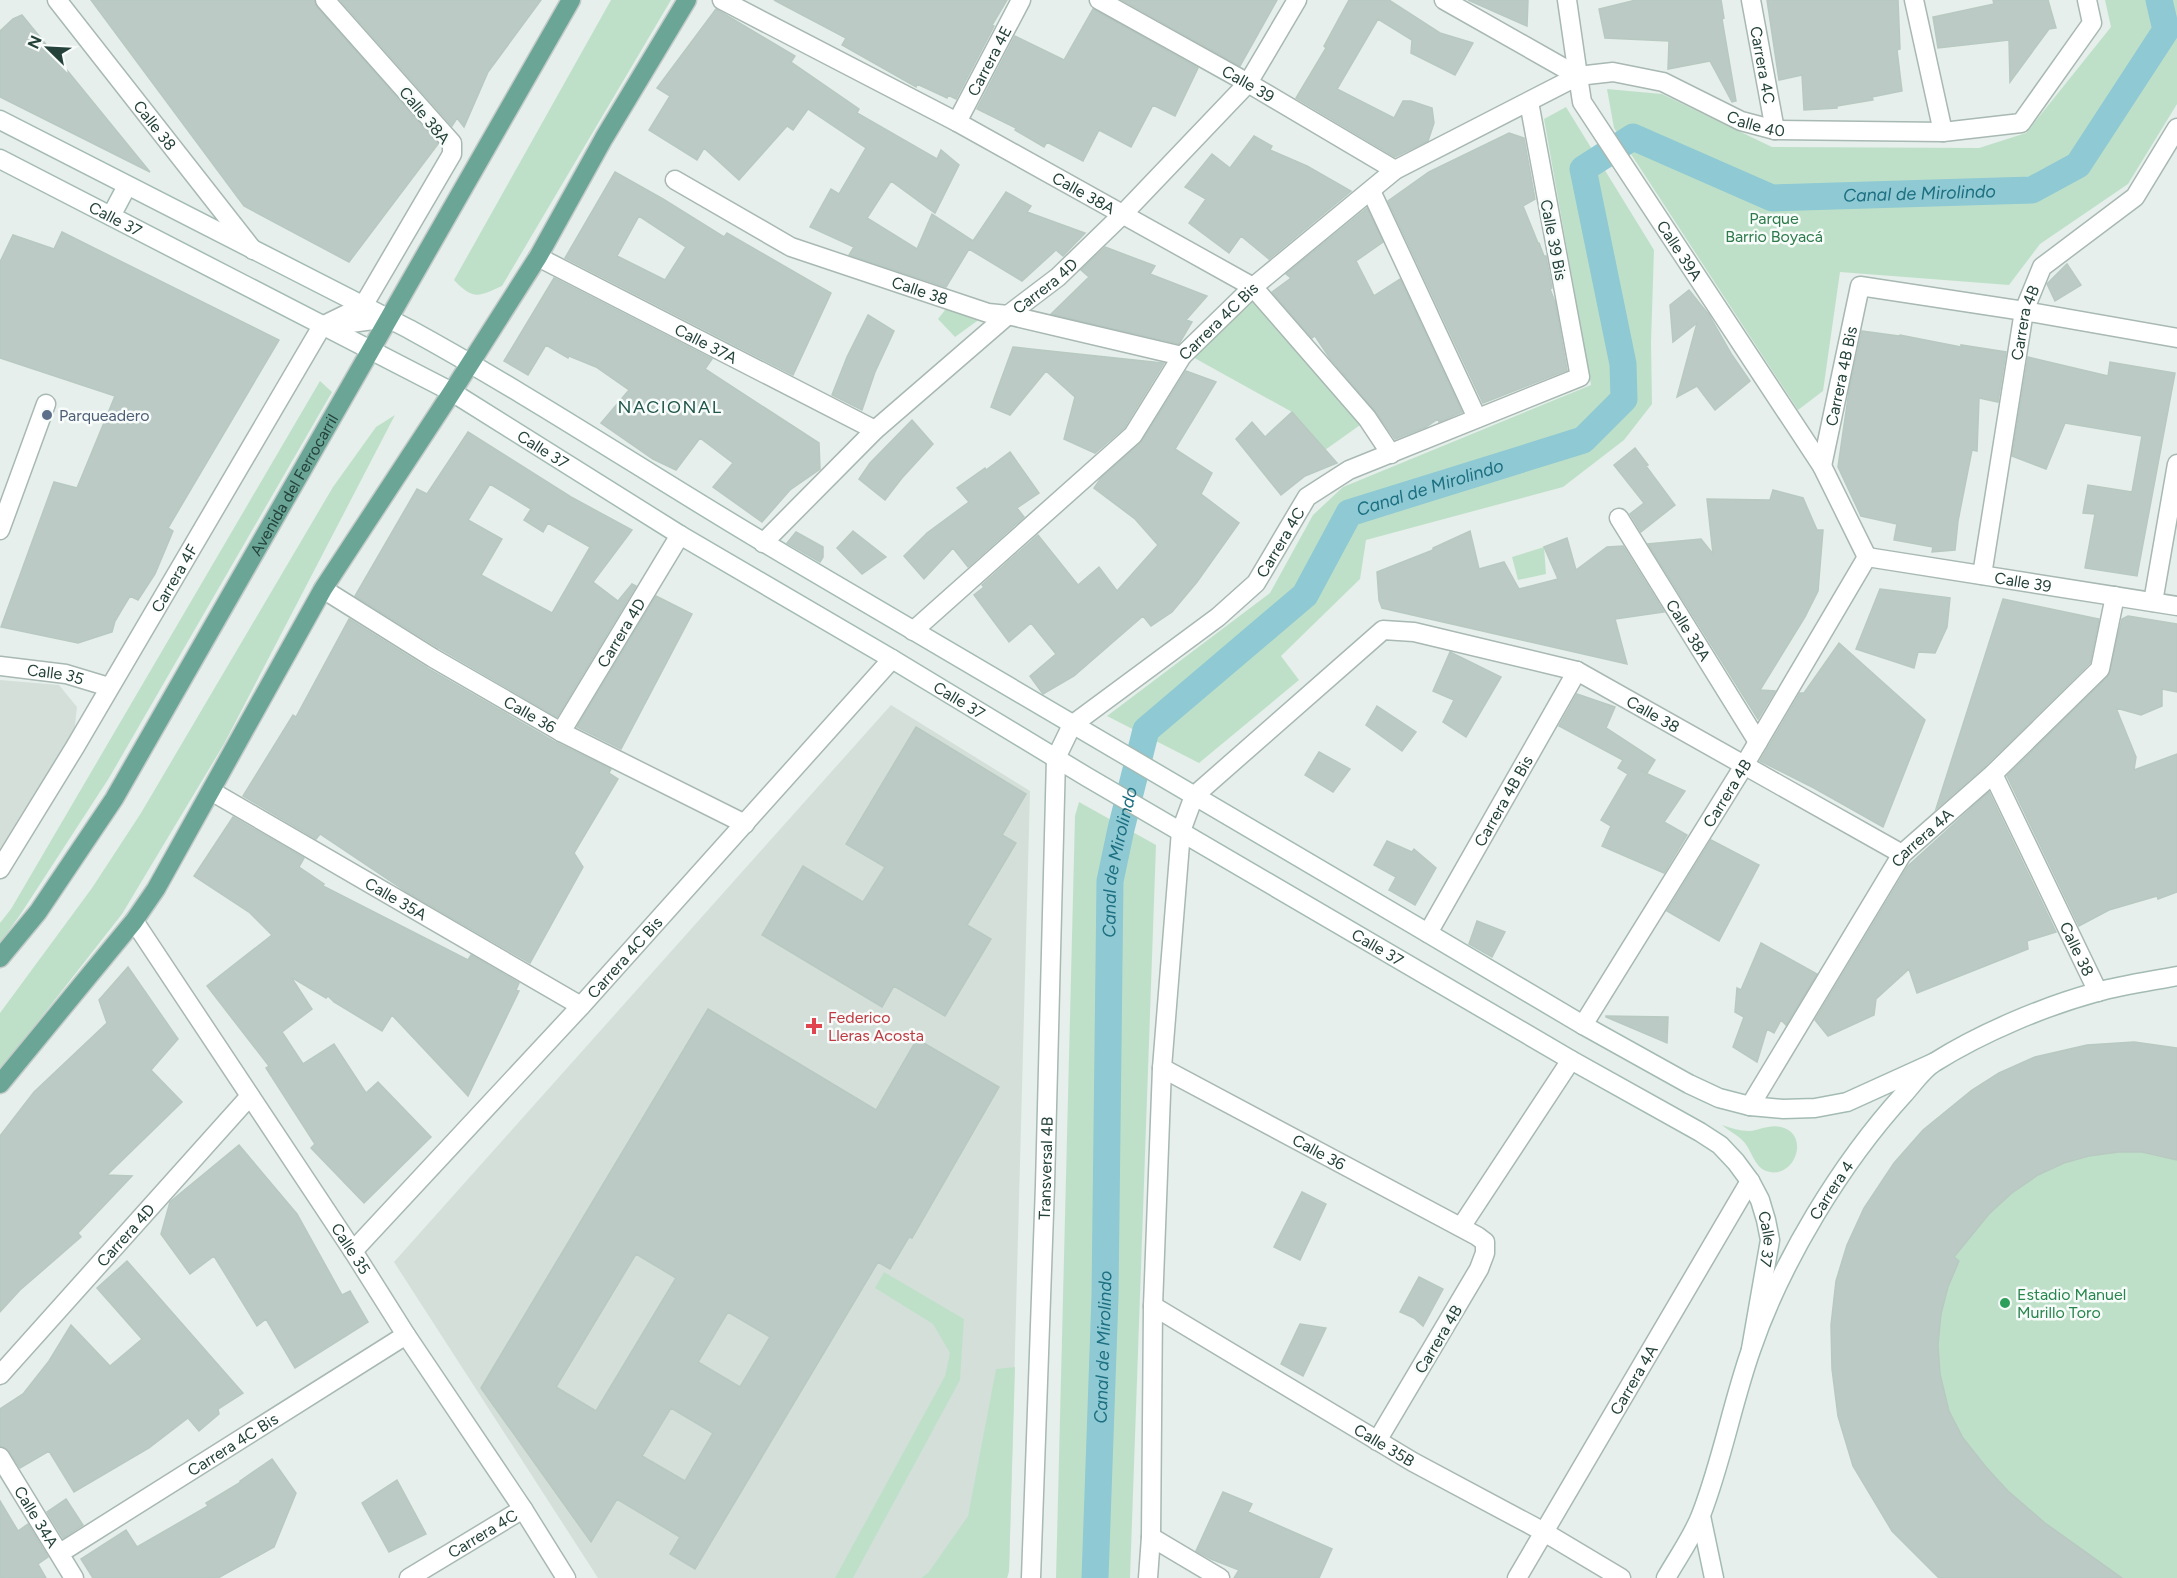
<svg xmlns="http://www.w3.org/2000/svg" width="2177" height="1578" font-family="Figtree,sans-serif">
<style>
.built{fill:#d4dfda}
.green{fill:#bfe0c8}
.lines{fill:none;stroke-linecap:round;stroke-linejoin:round}
.canal{stroke:#8ec9d4;stroke-width:27}
.building{fill:#bbcac4;stroke:#b8c9c2;stroke-width:1.5;fill-rule:evenodd}
.street-casing{stroke:#a8b8b2;stroke-width:21}
.secondary-casing{stroke:#a4bbb3;stroke-width:21}
.primary-casing{stroke:#c2cac8;stroke-width:21}
.street{stroke:#fff;stroke-width:18}
.secondary{stroke:#fff;stroke-width:18}
.primary{stroke:#6aa596;stroke-width:18}
.service-dot{fill:#5c6f8a;stroke:#f7fbf9;stroke-width:2}
.health-dot{fill:#e0444e;stroke:#f7fbf9;stroke-width:2}
.leisure-dot{fill:#2e9e5b;stroke:#f7fbf9;stroke-width:2}
.labels{text-anchor:middle;stroke-width:5;stroke-linejoin:round;paint-order:stroke}
.street-label{font-size:16px;fill:#24423a;stroke:#f7fbf9}
.park-label{font-size:16px;fill:#2d7a4b;stroke:#f7fbf9}
.service-label{font-size:16px;fill:#4e5e75;stroke:#f7fbf9;text-anchor:start}
.health-label{font-size:16px;fill:#be3a42;stroke:#f7fbf9;text-anchor:start}
.leisure-label{font-size:16px;fill:#27864d;stroke:#f7fbf9;text-anchor:start}
.water-label{font-size:18px;font-style:italic;fill:#1c6f80;stroke:#f7fbf9}
.neighbourhood-label{font-size:18px;letter-spacing:1.5px;fill:#1f5548;stroke:#f7fbf9}
</style>
<rect width="100%" height="100%" fill="#e6efeb"/>
<path class="built" d="M0,680L59,685L77,707L73,743L0,856Z
M891,705L1030,791L1009,1571L1007,1578H598L394,1262Z"/>
<path class="green" d="M611,0H671L502,286C478,297 473,300 454,280Z
M2105,0H2177V104L2128,184L2040,244L2009,285L1840,272L1823,391L1798,410L1614,128L1607,89L1662,94L1772,147L1979,148L2026,133L2111,27Z
M1566,107L1654,250L1651,343L1652,404L1624,440L1563,487L1366,540L1360,579L1281,656L1299,680L1199,763L1107,716L1270,593L1313,515L1343,487L1591,385L1544,119Z
M1248,296L1363,423L1325,450L1292,412L1189,355Z
M952,301L988,313L955,337L938,319Z
M320,381L332,392L109,778L20,915L0,943V923L11,909Z
M395,415L224,744L122,914L0,1070V1013L92,888L141,813L333,487L376,427Z
M1544,547L1546,574L1518,580L1512,557Z
M1079,802L1156,845L1130,1578H1056L1075,816Z
M2134,1042L2177,1048V1578H1939L1892,1531L1832,1369L1831,1325L1836,1281L1847,1245L1864,1208L1894,1163L1923,1130L1972,1090L1999,1073L2035,1057L2087,1045Z
M1722,1125C1731,1128 1740,1131 1749,1131C1760,1130 1770,1124 1781,1127C1811,1134 1795,1181 1766,1171C1754,1166 1752,1151 1744,1142C1738,1135 1729,1131 1722,1125Z
M884,1272L964,1319L960,1380L853,1578H835L945,1376L950,1353L933,1324L875,1288Z
M1015,1367L1009,1571L1007,1578H921L928,1573L968,1516L996,1369Z"/>
<g class="lines">
<path class="canal" id="s1" d="M1095,1578L1105,1296L1110,881L1121,829L1146,730L1305,595L1349,513L1583,440L1624,399L1623,364L1583,169L1633,137L1772,198L2032,190L2078,165L2166,30L2159,0"/>
</g>
<path class="building" d="M91,0H314L317,7L438,144L349,262L244,206Z
M340,0H541L488,72L464,127L457,118L452,126Z
M774,0H1007L992,25L994,26L956,99L948,95L947,98L917,84L916,87L842,45L846,38Z
M1122,0H1277L1240,66Z
M1349,0H1389L1440,33L1473,43L1455,75L1411,53L1412,40L1378,19L1337,89L1394,118L1403,101H1411L1432,108L1434,123L1428,141L1395,157L1296,98L1326,48L1324,46Z
M1468,0H1528L1527,26Z
M1636,0H1721L1724,18L1722,19L1736,101L1732,102L1710,61L1668,69L1669,41L1605,38L1599,9Z
M1767,0H1898L1900,49L1897,50L1902,91L1872,97L1873,100L1837,106V108L1804,110L1802,75L1779,80Z
M1993,0H2048L2056,28L2049,29L2010,82L2009,40L1938,48L1933,17L1994,4Z
M716,9L795,56L791,62L859,109L857,113L937,159L941,150L959,165L935,213L891,181L867,218L917,249L932,214L973,241L1006,192L1031,206L1027,212L1085,233L1063,256L1056,250L1022,281L969,249L946,287L849,255L854,247L810,227L831,189L839,194L866,148L808,109L793,130L787,126L739,180L704,148L697,160L649,130L670,96L657,88Z
M1093,9L1198,68L1175,116L1153,105L1131,147L1099,130L1083,161L1047,142L1044,147L1015,130L1016,128L977,109L1015,36L1064,60Z
M22,15L150,172L0,97V31L13,19Z
M1509,133L1524,138L1535,199L1523,206L1538,243H1539L1544,256H1546L1552,288L1550,289L1555,302L1567,370L1483,403L1388,201L1429,172Z
M1254,136L1272,146L1270,150L1307,166L1351,191L1269,259L1241,236L1229,253L1189,223L1206,199L1185,187L1212,154L1230,168Z
M615,172L663,199L724,237L727,233L831,293L793,375L565,258ZM639,216L686,247L665,280L617,256Z
M1367,208L1383,242L1356,261L1374,296L1400,279L1462,412L1439,422L1438,419L1426,427L1395,439L1375,411L1329,357L1315,336L1312,338L1272,292L1291,278L1286,274Z
M62,232L279,340L168,528L173,531L155,574L138,600L130,596L115,621L112,632L78,643L1,627L54,482L77,488L115,396L0,358V262L13,235L54,249Z
M1105,247L1155,266L1150,274L1207,296L1186,320L1192,322L1179,344L1051,314L1089,277L1081,270Z
M2067,264L2081,285L2055,301L2047,284Z
M554,278L712,359L705,369L819,443L820,469L790,490L762,522L713,487L733,463L700,438L676,470L653,459L601,423L629,390L596,367L569,356L568,358L546,345L528,375L504,361Z
M1689,290L1709,315L1732,355L1750,381L1715,410L1697,386L1677,397L1697,323L1673,342L1670,305Z
M868,315L894,331L875,372L862,410L832,395L847,357Z
M1862,331L1899,336L1900,335L1961,347V345L2006,352L1998,402L1979,398L1977,451L1972,450L1958,521L1955,550L1932,552L1933,547L1894,540L1897,524L1861,516L1838,467L1849,391Z
M1013,347L1031,349L1164,363L1124,428L1095,453L1064,439L1075,397L1046,371L1010,415L991,407Z
M2028,357L2108,376L2110,362L2175,373L2137,576L2085,568L2095,514L2083,513L2088,485L2132,492L2142,436L2065,423L2046,469L2012,456Z
M1186,371L1216,382L1175,449L1212,473L1201,494L1239,523L1197,582L1172,612L1151,626L1143,616L1074,676L1043,694L1030,676L1056,654L1031,623L1009,642L974,595L984,587L982,585L1038,535L1078,585L1099,567L1117,591L1158,545L1135,519L1094,488L1101,478L1142,441Z
M1292,412L1337,463L1305,476L1281,495L1236,439L1252,422L1265,437Z
M912,420L933,444L902,478L885,500L859,479L870,463Z
M468,432L571,497L632,530L593,582L618,601L632,584L636,586L557,717L439,648L355,596L417,489L427,494ZM490,484L531,509L524,520L543,532L548,523L590,547L552,613L481,575L502,539L468,520Z
M1635,448L1648,465L1646,466L1675,505L1641,532L1630,514L1644,503L1614,465Z
M1010,452L1039,493L1017,508L1024,517L968,567L953,548L924,579L904,556L927,533L969,502L957,488L985,468L986,470Z
M1773,490L1803,498L1817,530H1823L1818,591L1805,617L1760,690L1775,691L1758,719L1648,544L1701,539L1713,554L1707,499L1770,500Z
M853,531L886,557L862,574L837,548Z
M1470,531L1479,569L1504,562L1519,589L1558,579L1544,547L1567,538L1576,570L1607,547L1623,546L1664,612L1615,619L1627,664L1382,608L1379,600L1377,572L1433,550V548Z
M796,532L823,547V557L820,562L787,543Z
M1880,589L1950,598L1947,627L1935,653L1918,652L1914,668L1856,649Z
M656,596L692,614L621,749L577,727Z
M2003,599L2099,619L2090,663L1985,766L1936,809Z
M2128,616L2177,624V692L2162,689V706L2141,715L2116,708L2136,757L2134,770L2177,754V892L2158,899L2157,896L2109,910L2079,926L2007,776L2108,676L2122,619Z
M349,619L427,668L555,742L611,769L609,773L618,779L574,853L583,867L530,963L407,892L320,834L316,839L243,796L293,715L296,717Z
M1839,643L1925,720L1883,827L1814,788L1760,761L1800,693H1804Z
M1450,652L1501,677L1466,737L1443,722L1454,700L1433,691Z
M1577,694L1615,707L1606,728L1655,760L1647,773L1642,770L1641,771L1685,791L1664,822L1687,835L1664,873L1602,846L1611,826L1601,820L1628,774L1618,768L1623,760L1559,726Z
M1377,706L1416,732L1402,751L1366,725Z
M916,727L1026,794L1002,835L1016,843L967,925L991,939L945,1016L894,986L882,1007L762,935L803,866L863,902L885,867L846,844Z
M1319,752L1350,769L1333,792L1305,775Z
M1989,792L2056,932L2027,941L2028,949L1917,993L1909,969L1876,999L1874,1015L1828,1036L1815,1020L1908,866Z
M233,817L304,858L299,867L324,884L323,886L468,960L471,955L519,983L516,990L519,991L468,1096L392,1015L382,1031L334,1002L328,996L326,998L291,977L312,1009L282,1032L303,1064L334,1044L366,1093L378,1082L431,1137L364,1203L311,1148L315,1144L266,1068L269,1066L207,986L272,935L249,912L194,876Z
M1711,840L1759,865L1719,941L1667,911Z
M1387,841L1412,852L1414,849L1436,868L1415,905L1389,890L1396,877L1374,865Z
M1477,921L1505,932L1492,957L1469,944Z
M1761,943L1817,974L1786,1025L1781,1020L1774,1033L1767,1029L1757,1062L1733,1047L1744,1017L1735,1012L1737,988L1741,990Z
M128,967L178,1039L151,1070L182,1102L107,1175L132,1176L78,1233L81,1237L20,1290L0,1312V1136L34,1092L107,1023L99,1000Z
M708,1009L876,1110L917,1039L999,1087L912,1238L909,1237L890,1269L878,1262L695,1569L670,1554L680,1537L617,1499L591,1542L481,1388ZM636,1254L676,1278L596,1411L556,1387ZM728,1312L770,1337L740,1387L698,1362ZM671,1408L713,1433L685,1481L642,1456Z
M1606,1016L1668,1017L1667,1043L1606,1017Z
M2134,1042L2177,1048V1160L2142,1152H2119L2089,1156L2064,1163L2038,1175L2012,1193L1989,1214L1954,1257L1959,1261L1948,1287L1941,1314L1938,1345L1940,1374L1949,1411L1963,1438L1986,1467L2008,1491L2045,1523L2122,1578H1939L1892,1531L1853,1466L1838,1416L1832,1369L1831,1325L1836,1281L1847,1245L1864,1208L1894,1163L1923,1130L1972,1090L1999,1073L2035,1057L2087,1045Z
M239,1145L297,1214L342,1295L350,1291L368,1322L295,1368L266,1319L257,1326L214,1256L190,1274L161,1234L170,1202Z
M1302,1192L1326,1204L1300,1260L1274,1247Z
M127,1261L243,1393L218,1409L219,1414L199,1431L188,1418L149,1448L74,1492L49,1451L20,1468L9,1451L0,1446V1409L23,1394L49,1361L71,1325L110,1366L142,1339L97,1288Z
M1419,1277L1443,1289L1423,1326L1414,1318L1400,1312Z
M1300,1324L1326,1328L1303,1376L1281,1364Z
M272,1459L296,1493L274,1547L218,1578H93L81,1559L126,1530L137,1547L208,1506L206,1503L241,1482L240,1481Z
M397,1480L426,1534L389,1552L362,1503Z
M1223,1492L1252,1504L1248,1512L1332,1549L1319,1578H1234L1239,1570L1211,1559L1196,1551Z
M66,1499L83,1525L63,1538L47,1512Z
M0,1501L18,1531L28,1524L48,1557L38,1564L46,1578H0Z"/>
<g class="lines">
<g class="street-casing">
<g id="street">
<path id="s2" d="M57,0L253,250"/>
<path id="s3" d="M722,0L957,122L1253,287L1367,418L1391,454"/>
<path id="s4" d="M1099,0L1248,83L1395,170"/>
<path id="s5" d="M1444,0L1578,76L1582,102L1822,466L1867,557"/>
<path d="M1567,0L1578,76"/>
<path id="s6" d="M1751,0L1775,130"/>
<path d="M1914,0L1943,132"/>
<path id="s7" d="M957,122L1021,0"/>
<path id="s8" d="M675,180L791,247L988,313L1008,315L1182,356"/>
<path d="M1371,191L1477,418"/>
<path id="s9" d="M538,257L875,430"/>
<path d="M336,325L388,318"/>
<path id="s10" d="M1822,466L1860,286L2024,311L2177,338"/>
<path id="s11" d="M1619,518L1758,742"/>
<path d="M0,530L46,404"/>
<path id="s12" d="M763,543L875,430L1008,315L1058,277L1123,214L1248,83L1297,0"/>
<path id="s13" d="M1867,557L2177,606"/>
<path id="s14" d="M1982,575L2024,311L2042,267L2135,197L2177,128"/>
<path id="s15" d="M323,589L433,658L561,732L745,824"/>
<path d="M2153,602L2177,464"/>
<path id="s16" d="M913,631L1133,435L1182,356L1253,287L1395,170L1578,76L1613,72L1663,82L1741,121L1775,130L1943,132L2021,123L2092,23L2087,0"/>
<path id="s17" d="M0,666L66,674L109,687"/>
<path id="s18" d="M561,732L680,535"/>
<path id="s19" d="M1993,774L2098,992"/>
<path id="s20" d="M211,791L581,1006"/>
<path id="s21" d="M0,869L75,747L322,326L363,306L452,154V143L325,0"/>
<path id="s22" d="M134,921L353,1251L406,1335L523,1509L566,1578"/>
<path id="s23" d="M1428,933L1577,671"/>
<path id="s24" d="M1583,1025L1745,764L1867,557"/>
<path id="s25" d="M1162,1068L1477,1236L1485,1242V1253L1479,1269L1377,1441"/>
<path id="s26" d="M1750,1106L1902,854L1993,774L2100,669L2115,596"/>
<path d="M1461,1227L1571,1060"/>
<path id="s27" d="M353,1251L581,1006L892,659"/>
<path id="s28" d="M1153,1306L1413,1462L1544,1532L1621,1578"/>
<path id="s29" d="M0,1375L250,1096"/>
<path id="s30" d="M0,1457L74,1578"/>
<path d="M1151,1537L1220,1578"/>
<path id="s31" d="M60,1553L406,1335"/>
<path id="s32" d="M409,1578L523,1509"/>
<path id="s33" d="M1031,1578L1045,1185L1056,758L1072,725L1218,617L1256,583L1307,497L1349,470L1580,377L1529,102"/>
<path id="s34" d="M1148,1578L1151,1537L1153,1306L1162,1068L1181,831L1194,796L1383,630L1414,632L1577,671L1902,854"/>
<path id="s35" d="M1517,1578L1750,1181"/>
</g>
</g>
<g class="secondary-casing">
<g id="secondary">
<path d="M0,120L409,329C537,399 659,481 785,555C1051,713 1318,867 1583,1025L1689,1084L1719,1098L1750,1106L1783,1109L1815,1108L1847,1102L1933,1063"/>
<path id="s36" d="M0,159L452,392L680,535L892,659L1087,777L1571,1060L1700,1132L1720,1145L1736,1162L1750,1181L1760,1200L1766,1220L1770,1240L1751,1349"/>
<path d="M111,216L127,186"/>
<path d="M1701,1516L1714,1578"/>
<path id="s37" d="M1666,1578C1678,1557 1693,1536 1701,1515C1722,1461 1732,1404 1751,1350C1781,1262 1841,1163 1904,1094C1913,1084 1923,1069 1935,1062C1981,1033 2045,1006 2097,992C2123,985 2151,981 2177,976"/>
</g>
</g>
<g class="primary-casing">
<g id="primary">
<path id="s38" d="M0,958L38,912L114,799L571,0"/>
<path d="M0,1084L134,921L156,889L323,589L452,392L538,257L604,138L687,0"/>
</g>
</g>
<use href="#street" class="street"/>
<use href="#secondary" class="secondary"/>
<use href="#primary" class="primary"/>
</g>
<circle class="service-dot" cx="47" cy="415" r="6"/>
<path class="health-dot" d="M811 1017h6v6h6v6h-6v6h-6v-6h-6v-6h6z"/>
<circle class="leisure-dot" cx="2005" cy="1303" r="6"/>
<g class="labels">
<g class="street-label">
<text dy="6" stroke="none"><textPath href="#s7" startOffset="69">Carrera 4E</textPath></text>
<text dy="6" stroke="none"><textPath href="#s6" startOffset="66">Carrera 4C</textPath></text>
<text dy="6" stroke="none"><textPath href="#s4" startOffset="171">Calle 39</textPath></text>
<text transform="translate(425 115) rotate(50)" y="6">Calle 38A</text>
<text dy="6" stroke="none"><textPath href="#s16" startOffset="1065">Calle 40</textPath></text>
<text dy="6" stroke="none"><textPath href="#s2" startOffset="159">Calle 38</textPath></text>
<text dy="6" stroke="none"><textPath href="#s3" startOffset="410">Calle 38A</textPath></text>
<text dy="6" stroke="none"><textPath href="#s36" startOffset="130">Calle 37</textPath></text>
<text transform="translate(1554 240) rotate(79)" y="6">Calle 39 Bis</text>
<text dy="6" stroke="none"><textPath href="#s5" startOffset="358">Calle 39A</textPath></text>
<text dy="6" stroke="none"><textPath href="#s12" startOffset="382">Carrera 4D</textPath></text>
<text dy="6" stroke="none"><textPath href="#s8" startOffset="270">Calle 38</textPath></text>
<text dy="6" stroke="none"><textPath href="#s16" startOffset="438">Carrera 4C Bis</textPath></text>
<text dy="6" stroke="none"><textPath href="#s14" startOffset="256">Carrera 4B</textPath></text>
<text dy="6" stroke="none"><textPath href="#s9" startOffset="189">Calle 37A</textPath></text>
<text dy="6" stroke="none"><textPath href="#s10" startOffset="92">Carrera 4B Bis</textPath></text>
<text dy="6" stroke="none"><textPath href="#s36" startOffset="616">Calle 37</textPath></text>
<text dy="6" stroke="none"><textPath href="#s38" startOffset="558">Avenida del Ferrocarril</textPath></text>
<text dy="6" stroke="none"><textPath href="#s33" startOffset="1137">Carrera 4C</textPath></text>
<text dy="6" stroke="none"><textPath href="#s21" startOffset="339">Carrera 4F</textPath></text>
<text dy="6" stroke="none"><textPath href="#s13" startOffset="158">Calle 39</textPath></text>
<text dy="6" stroke="none"><textPath href="#s11" startOffset="132">Calle 38A</textPath></text>
<text dy="6" stroke="none"><textPath href="#s18" startOffset="116">Carrera 4D</textPath></text>
<text dy="6" stroke="none"><textPath href="#s17" startOffset="56">Calle 35</textPath></text>
<text dy="6" stroke="none"><textPath href="#s36" startOffset="1102">Calle 37</textPath></text>
<text dy="6" stroke="none"><textPath href="#s34" startOffset="1323">Calle 38</textPath></text>
<text dy="6" stroke="none"><textPath href="#s15" startOffset="242">Calle 36</textPath></text>
<text dy="6" stroke="none"><textPath href="#s24" startOffset="273">Carrera 4B</textPath></text>
<text dy="6" stroke="none"><textPath href="#s23" startOffset="152">Carrera 4B Bis</textPath></text>
<text dy="6" stroke="none"><textPath href="#s26" startOffset="320">Carrera 4A</textPath></text>
<text dy="6" stroke="none"><textPath href="#s20" startOffset="214">Calle 35A</textPath></text>
<text dy="6" stroke="none"><textPath href="#s36" startOffset="1588">Calle 37</textPath></text>
<text dy="6" stroke="none"><textPath href="#s19" startOffset="194">Calle 38</textPath></text>
<text dy="6" stroke="none"><textPath href="#s27" startOffset="400">Carrera 4C Bis</textPath></text>
<text dy="6" stroke="none"><textPath href="#s25" startOffset="178">Calle 36</textPath></text>
<text dy="6" stroke="none"><textPath href="#s33" startOffset="410">Transversal 4B</textPath></text>
<text dy="6" stroke="none"><textPath href="#s37" startOffset="424">Carrera 4</textPath></text>
<text dy="6" stroke="none"><textPath href="#s29" startOffset="188">Carrera 4D</textPath></text>
<text dy="6" stroke="none"><textPath href="#s36" startOffset="2092">Calle 37</textPath></text>
<text dy="6" stroke="none"><textPath href="#s22" startOffset="393">Calle 35</textPath></text>
<text transform="translate(1438 1339) rotate(-59)" y="6">Carrera 4B</text>
<text dy="6" stroke="none"><textPath href="#s35" startOffset="230">Carrera 4A</textPath></text>
<text dy="6" stroke="none"><textPath href="#s31" startOffset="204">Carrera 4C Bis</textPath></text>
<text dy="6" stroke="none"><textPath href="#s28" startOffset="270">Calle 35B</textPath></text>
<text dy="6" stroke="none"><textPath href="#s30" startOffset="70">Calle 34A</textPath></text>
<text dy="6" stroke="none"><textPath href="#s32" startOffset="86">Carrera 4C</textPath></text>
</g>
<g class="park-label">
<text x="1774" y="224">Parque<tspan x="1774" dy="18">Barrio Boyacá</tspan></text>
</g>
<g class="service-label">
<text x="59" y="421">Parqueadero</text>
</g>
<g class="health-label">
<text x="828" y="1023">Federico<tspan x="828" dy="18">Lleras Acosta</tspan></text>
</g>
<g class="leisure-label">
<text x="2017" y="1300">Estadio Manuel<tspan x="2017" dy="18">Murillo Toro</tspan></text>
</g>
<g class="water-label">
<text dy="6" stroke="none"><textPath href="#s1" startOffset="2050">Canal de Mirolindo</textPath></text>
<text dy="6" stroke="none"><textPath href="#s1" startOffset="1239">Canal de Mirolindo</textPath></text>
<text dy="6" stroke="none"><textPath href="#s1" startOffset="717">Canal de Mirolindo</textPath></text>
<text dy="6" stroke="none"><textPath href="#s1" startOffset="231">Canal de Mirolindo</textPath></text>
</g>
<g class="neighbourhood-label">
<text x="670" y="413">NACIONAL</text>
</g>
</g>
<g transform="translate(48 48) rotate(294)" stroke="#f7fbf9" stroke-width="4.5" paint-order="stroke">
<path d="M0-4.5L10 22L0 15L-10 22Z" fill="#24423a"/>
<text y="-9" font-size="16" font-weight="bold" text-anchor="middle" fill="#24423a">N</text>
</g>
</svg>
